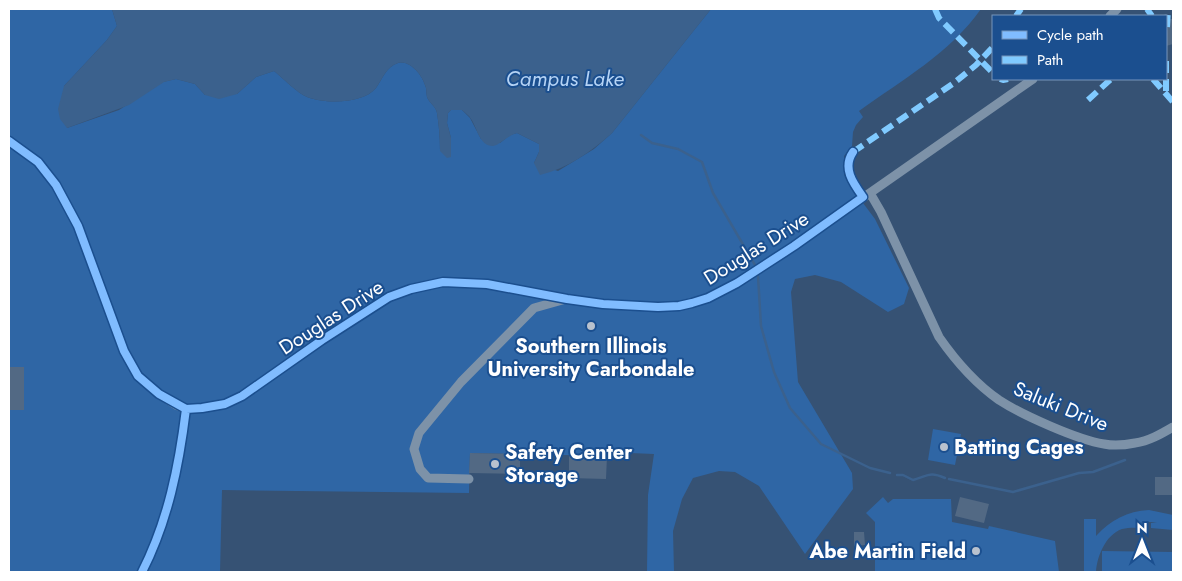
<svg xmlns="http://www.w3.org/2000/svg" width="1182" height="581" font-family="Jost,sans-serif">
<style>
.green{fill:#2f66a5}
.water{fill:#3b618d}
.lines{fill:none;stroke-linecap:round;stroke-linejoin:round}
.stream{stroke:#3b618d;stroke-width:2.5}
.building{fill:#526984}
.minor{stroke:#7d92a8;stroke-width:9}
.quiet{stroke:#80caff;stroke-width:6;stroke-dasharray:12 6;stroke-linecap:butt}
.cycleway-casing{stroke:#1b4f8f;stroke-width:11}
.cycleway{stroke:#80bcff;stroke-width:8}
.poi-dot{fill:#b9c2ce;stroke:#1b4f8f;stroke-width:2}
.labels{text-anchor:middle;stroke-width:4;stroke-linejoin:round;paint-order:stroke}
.street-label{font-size:20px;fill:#fff;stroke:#1b4f8f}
.poi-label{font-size:20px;font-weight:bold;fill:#fff;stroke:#1b4f8f;text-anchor:start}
.water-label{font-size:21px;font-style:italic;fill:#b5d3f5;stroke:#1b4f8f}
</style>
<rect width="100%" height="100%" fill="#365274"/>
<path class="green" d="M9,9H112L117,26L107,40L64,86L67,128L119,110L163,82L176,79L195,84L205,95L237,94L256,77L274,71C283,78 297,93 307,97C325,104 363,104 376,88C383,78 386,67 398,63C410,60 422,75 425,85C427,89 426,93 427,97C429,103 436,106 437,113C439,125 440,138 440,150L451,138L447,123L448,113L451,110H462L470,118L481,139L500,143L510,135L517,133L539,144V152L534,163L558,171L594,149L612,133L711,9H981C950,53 902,80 859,111L863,117L856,125L853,132L852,146L844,156V174L848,183L875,219L909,288L904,304L888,312L841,282L815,275L795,279L791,292L798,382L852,473L853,489L805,554L759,486L735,472L719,471L693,478L682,499L673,531L674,572H647L648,495L654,454L607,452V456L470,453L469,493L222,490L220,572H9Z
M933,429L961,434L955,465L928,460Z
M883,497L888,503L893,499H951L952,522L988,529L989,526L1055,541L1059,572H875V522L866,513Z
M1149,510L1173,515V530L1151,528V523L1157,522H1140L1146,523V528C1138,528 1130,527 1122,529C1105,535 1097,557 1096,572H1084V519H1096V536C1111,520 1127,511 1149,510Z
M1102,551L1173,552V572H1102Z"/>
<path class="water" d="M112,9H711L612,133C591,152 568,168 540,175L534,163L539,152V144L517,133C508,135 500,145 493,146C479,146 477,127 471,119C469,115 465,113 462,110H451L448,113L447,123L451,138V157L447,158L440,151C440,138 439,125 437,113C436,106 429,103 427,97C426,93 427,89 425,85C422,75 410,60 398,63C386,67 383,78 376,88C363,104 325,104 307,97C297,93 283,78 274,71L256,77L237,94L219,99L205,95L195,84L176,79L164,82L129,105L67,128L60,119L58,109L64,86L107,40L117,26Z"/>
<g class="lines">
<path class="stream" d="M641,135L652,143L678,149L702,162L713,193L755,265
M758,276L761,326L774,372L790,408L821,444L870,468L890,473
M897,475H903L913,480C928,476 929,471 945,478
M949,479L1013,492L1079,473L1093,472L1125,460"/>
</g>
<path class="building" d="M1168,19H1173V44L1166,46Z
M9,367H24V410H9Z
M470,453L520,454V474L469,473Z
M569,455L607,456L606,479L569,478Z
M1155,477H1173V495H1155Z
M960,497L989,504L984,523L955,516Z
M854,532H864L865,545L854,546Z"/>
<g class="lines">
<path class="minor" d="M1110,16L1117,9
M9,141L38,162L56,185L78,226L124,351L138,376L159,394L176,405L186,409L202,408L225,404L242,396L322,340L389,297L411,289L443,282L487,284L567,299L603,304L658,307L679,306L708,298L737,283L794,246L1033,79
M870,193L881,212L939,337C955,360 976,384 999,400C1022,415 1078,440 1104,444C1114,446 1125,445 1135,443C1149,441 1161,434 1173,427
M469,479L428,478L420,469L414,449L419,433L461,382L534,308L566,299
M142,572C168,521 179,466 186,409"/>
<path class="quiet" d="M935,9L939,18L993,73
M1147,9L1152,16
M1016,16L1021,9
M1167,27L1168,9
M1000,79L1003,80L1008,79
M1153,79L1173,102
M1166,91V58
M1088,100L1111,79
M853,152L954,83L976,65L993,47"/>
<g class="cycleway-casing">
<path id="cycleway" d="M9,141L38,162L56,185L78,226L124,351L138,376L159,394L186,409L202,408L225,404L242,396L322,340L389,297L411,289L443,282L487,284L567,299L603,304L658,307L679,306L692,303L708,298L737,283L794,246L863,197C853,183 842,168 853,152
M142,572C168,521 179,466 186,409"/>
</g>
<use href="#cycleway" class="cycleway"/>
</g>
<g class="poi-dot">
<circle cx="591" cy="326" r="5"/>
<circle cx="944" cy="447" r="5"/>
<circle cx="495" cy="464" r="5"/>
<circle cx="976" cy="551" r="5"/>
</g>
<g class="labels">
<g class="street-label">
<text transform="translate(756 248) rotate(-32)" y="7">Douglas Drive</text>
<text transform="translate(331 317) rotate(-33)" y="7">Douglas Drive</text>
<text transform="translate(1061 406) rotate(22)" y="7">Saluki Drive</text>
</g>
<g class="poi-label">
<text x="591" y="353" text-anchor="middle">Southern Illinois<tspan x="591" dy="23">University Carbondale</tspan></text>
<text x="954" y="454">Batting Cages</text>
<text x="505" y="459">Safety Center<tspan x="505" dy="23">Storage</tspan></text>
<text x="966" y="558" text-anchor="end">Abe Martin Field</text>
</g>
<g class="water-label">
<text x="565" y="86">Campus Lake</text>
</g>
</g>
<rect width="1182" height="581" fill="none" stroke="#ffffff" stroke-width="20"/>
<rect x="992" y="15" width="175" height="65" fill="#1b4f8f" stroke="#7695bc"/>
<rect x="1002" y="31" width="25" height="8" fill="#80bcff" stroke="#7695bc"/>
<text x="1037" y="40" font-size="15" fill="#ffffff">Cycle path</text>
<rect x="1002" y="56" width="25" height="8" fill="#80caff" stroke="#7695bc"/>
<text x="1037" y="65" font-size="15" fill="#ffffff">Path</text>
<g transform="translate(1142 541)" stroke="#1b4f8f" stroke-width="4" paint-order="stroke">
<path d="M0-4L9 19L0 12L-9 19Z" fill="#ffffff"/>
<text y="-8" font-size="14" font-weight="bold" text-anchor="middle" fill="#ffffff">N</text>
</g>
</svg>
